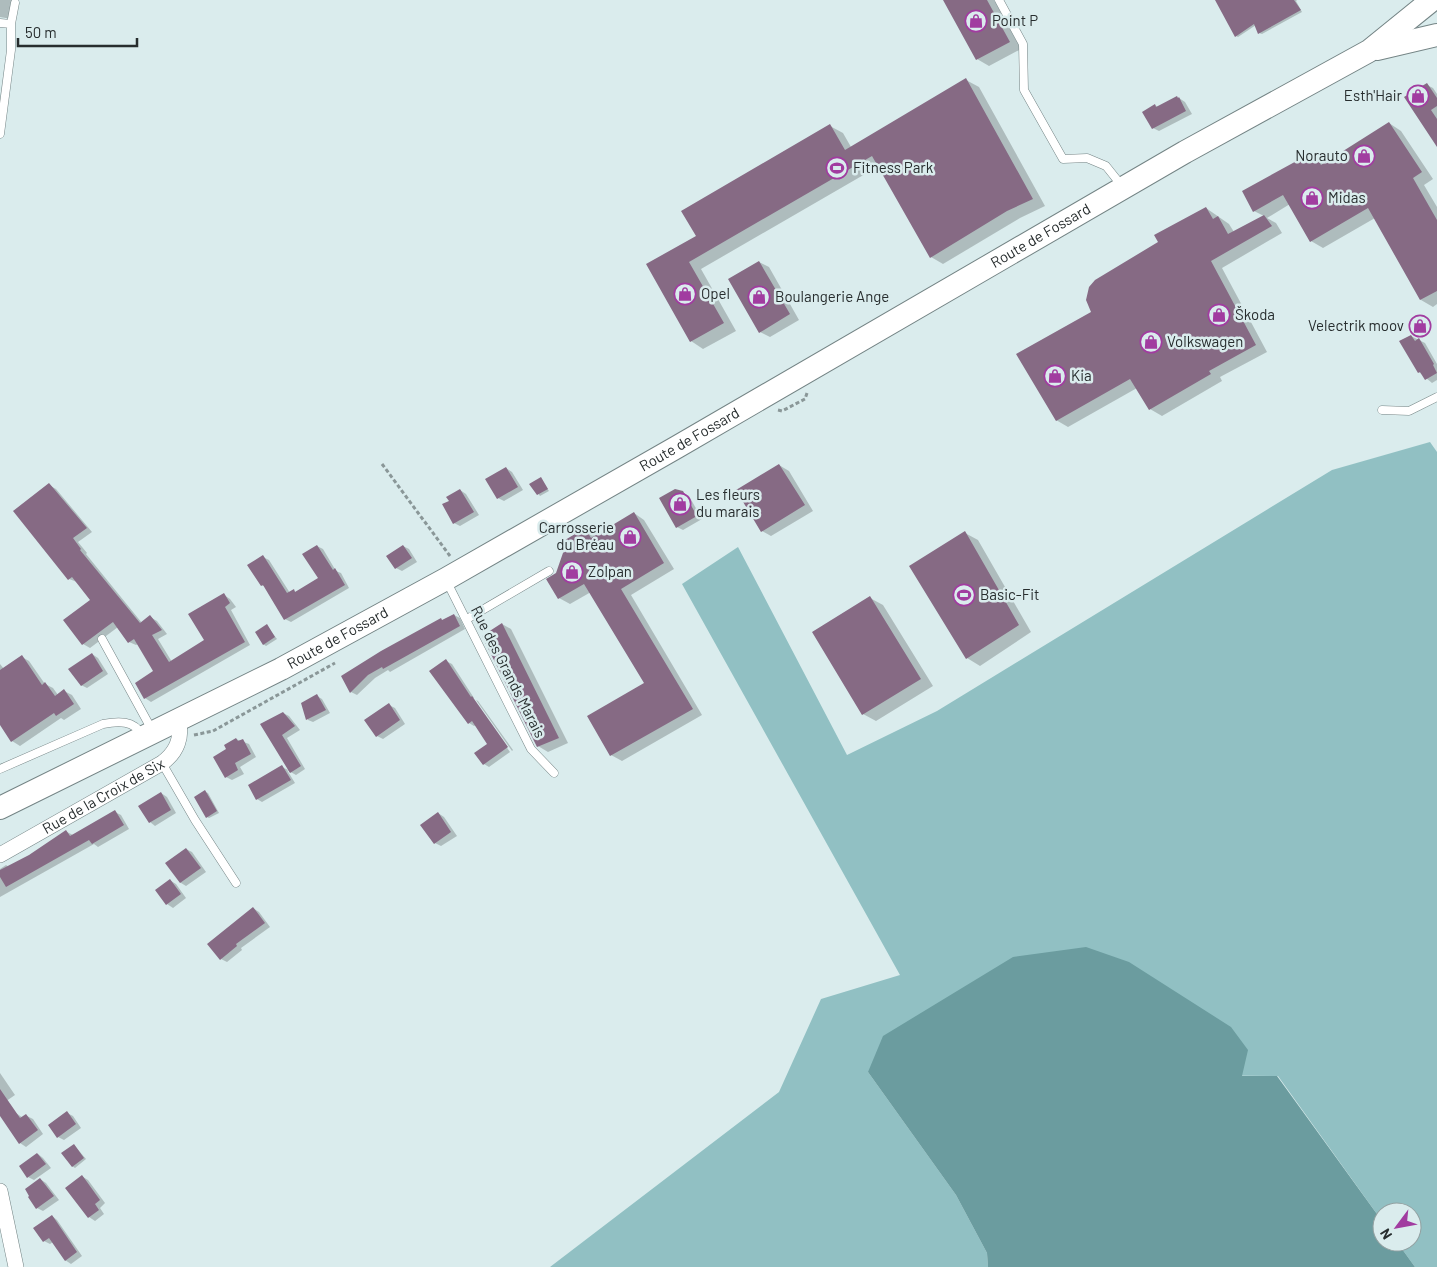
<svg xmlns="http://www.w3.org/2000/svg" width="1437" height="1267" font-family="Barlow,sans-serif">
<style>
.green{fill:#91c0c3}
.water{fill:#6b9c9f}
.shadow{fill:#0003}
.building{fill:#866a84}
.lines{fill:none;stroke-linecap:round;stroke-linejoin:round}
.service-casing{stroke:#748485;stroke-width:9}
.minor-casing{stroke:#748485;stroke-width:16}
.primary-casing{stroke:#748485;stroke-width:24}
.path{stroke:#8a9798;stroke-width:3;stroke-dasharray:4 2.5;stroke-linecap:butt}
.service{stroke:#fff;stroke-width:8}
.minor{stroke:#fff;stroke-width:15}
.primary{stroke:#fff;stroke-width:22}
.labels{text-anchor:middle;stroke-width:5;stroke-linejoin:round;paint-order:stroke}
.poi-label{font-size:15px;fill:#272d2e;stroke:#daeced;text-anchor:start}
.street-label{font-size:15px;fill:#272d2e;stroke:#daeced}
</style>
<rect width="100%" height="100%" fill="#daeced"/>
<path class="green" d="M1430,442L1437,452V1267H1415L1397,1242H1412V1212H1382V1221L1278,1076L868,1072L956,1195L987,1253L988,1267H550L779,1092L821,999L900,975L682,584L738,547L847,755L937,711L1332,470Z"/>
<path class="water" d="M1086,947L1129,962L1231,1027L1248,1050L1242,1076H1277L1382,1221V1242H1397L1415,1267H988L987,1253L956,1195L868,1072L883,1036L1013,957Z"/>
<path class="shadow" d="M0,0H14L11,19L0,17Z
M944,0H994L1021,49L989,66L977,59Z
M1216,0H1297L1296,1L1302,12L1262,34L1259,33L1256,25L1238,37L1236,36Z
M966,80L979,87L1045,206L1020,218L943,264L931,257L879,166L701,269L736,331L703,349L691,341L648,265L698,237L830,126L843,133L851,147Z
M1427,85L1433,88L1437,94V139L1431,136Z
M1179,98L1185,102L1192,114L1159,131L1153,128L1155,105L1158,107Z
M1389,123L1401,131L1433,179L1424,185L1437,207V304L1433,307L1421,300L1375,218L1323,248L1311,241L1290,204L1267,218L1276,223L1282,233L1222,268L1267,352L1220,377L1222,381L1162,416L1150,409L1137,388L1068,427L1056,420L1093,313L1160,243L1206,208L1229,224L1234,232L1264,216L1254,211L1313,154L1327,163Z
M759,262L769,267L799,320L770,337L760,332Z
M1411,336L1425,343L1437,364V380L1432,383L1419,372Z
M779,465L789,471L813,511L771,536L762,531Z
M506,468L512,472L523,490L504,501L498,498Z
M541,479L549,491L540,496L531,484Z
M49,485L56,489L92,532L78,542L87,553L86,554L142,623L150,617L157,621L167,634L158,639L172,662L206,641L224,595L230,599L236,607L231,610L250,645L151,702L145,698L155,672L138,644L136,645L129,642L118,627L90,648L83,644L92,600L77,582L69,579Z
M460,490L466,494L479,515L460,526L454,523Z
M682,492L689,496L702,519L683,530L677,527Z
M634,513L644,520L674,569L631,595L702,715L622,761L611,755L645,683L591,592L570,604L559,598L548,580L557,574L585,530L596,536Z
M965,533L978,540L1031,632L980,666L967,658L911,566Z
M317,546L323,549L336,571L341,573L349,588L291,622L285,619L266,587L261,585L263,557L269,560L290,593L294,591L296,592L320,578Z
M403,546L409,549L417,562L402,571L396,568Z
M870,598L883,605L933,686L876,721L863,714Z
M454,615L460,618L465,629L390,672L388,670L375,678L357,695L351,692L342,677Z
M502,624L511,629L568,743L548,752L538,746Z
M267,626L277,639L266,646L263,644Z
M92,654L98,658L108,674L87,688L81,685Z
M22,657L29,661L45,684L53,688L58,695L64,691L72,695L81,709L64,720L61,718L20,746L12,741L0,723V664L4,669Z
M446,661L452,664L474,698H472L510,752L489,767L484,764L488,744L476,725L474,726L469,723Z
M317,696L322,699L330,713L313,722L308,720L303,704Z
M476,700L478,701L513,750L512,751Z
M389,705L395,708L405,724L383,739L377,736Z
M283,713L289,716L300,730L287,738L305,769L296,775L287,770L295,783L262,802L257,799L282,767L290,771L261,724Z
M236,739L249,744L256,757L240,767L244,774L232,780L226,777L228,749Z
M205,792L208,793L219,813L209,818L207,817Z
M161,793L167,797L176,813L155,826L150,822Z
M115,812L121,815L129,829L98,847L94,844L0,897V869L6,865L9,867L29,856L67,832L73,835Z
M438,813L444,817L457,836L441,846L435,843Z
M186,849L192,852L206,872L186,886L181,883L167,863Z
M171,881L176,884L186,898L173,908L167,904Z
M253,908L259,912L270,927L241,948L242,950L227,962L221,959Z
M0,1073L15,1095L2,1104L0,1103Z
M16,1113L23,1118L27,1116L33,1119L43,1134L26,1147L20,1143Z
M67,1113L73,1116L81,1128L64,1140L58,1137Z
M74,1145L86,1159L75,1168L72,1166Z
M38,1154L43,1158L51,1168L34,1180L28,1177Z
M83,1177L88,1180L105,1203L100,1208L104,1214L95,1221L89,1217L66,1188Z
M40,1179L46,1183L59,1200L43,1211L37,1208Z
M52,1216L57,1220L82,1256L71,1264L65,1260L53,1242L50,1244L44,1241Z"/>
<path class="building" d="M943,0H987L1010,42L976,60Z
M1215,0H1294L1301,10L1258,34L1254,24L1235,37Z
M966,78L1033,199L1007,211L930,258L872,156L689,262L724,323L690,342L646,264L696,236L681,211L830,124L845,150Z
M1427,83L1437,98V106L1431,110L1437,119V147L1404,97Z
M1177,96L1178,98L1179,97L1186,111L1152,129L1142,112L1155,104L1156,107Z
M1389,122L1422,172L1413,178L1437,220V291L1420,300L1368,208L1310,242L1283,195L1253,212L1242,191L1313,152L1321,165Z
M1206,207L1213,219L1218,216L1228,234L1264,215L1272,226L1211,261L1256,345L1209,371L1211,374L1149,410L1130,379L1056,421L1016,354L1091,312L1086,300L1089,287L1095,280L1158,242L1154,235Z
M759,261L790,314L759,333L728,279Z
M1411,335L1415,341L1419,338L1434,364L1433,365L1437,373L1425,380L1420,372L1418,373L1399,341Z
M779,464L805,505L761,532L736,490Z
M506,467L518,487L497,499L485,479Z
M541,477L548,489L537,495L529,484Z
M49,483L87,528L73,538L81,549L80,550L140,623L150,615L162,630L152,635L169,662L204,640L188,614L224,593L230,603L225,607L245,642L144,699L135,683L153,671L134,639L128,643L113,622L82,645L63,620L90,600L72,577L68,580L13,511Z
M460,489L474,512L453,524L442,504L449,501L446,497Z
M675,489L683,491L697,516L676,528L659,498Z
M634,512L664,563L621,589L693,709L610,756L587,716L644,683L584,584L558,599L546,579L556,573L564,550L560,543L585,528L591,538Z
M965,531L1019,625L966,659L909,566Z
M317,545L333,570L335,568L345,585L284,620L263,585L261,586L247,565L263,555L287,593L294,589L295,592L318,578L302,554Z
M403,545L412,558L395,569L386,556Z
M870,596L921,679L862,715L812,632Z
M454,614L460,626L383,669L382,667L368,675L350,693L341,676L381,651L441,618L442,620Z
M502,623L559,738L537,747L482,636Z
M267,624L275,637L263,645L255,632Z
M92,653L103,671L81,686L68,669Z
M22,655L42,685L45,682L55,696L64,689L74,704L56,716L54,713L11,742L0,725V670Z
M446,659L471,697L472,696L508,747L483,765L474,753L487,744L472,721L468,724L429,671Z
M317,694L326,710L306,720L301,703Z
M389,703L400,720L376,737L364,720Z
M283,712L295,726L282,735L301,766L290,773L260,724Z
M236,738L238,741L243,739L251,754L235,763L238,770L225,778L213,757L226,749L224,745Z
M282,765L291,780L256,800L248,785Z
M205,790L217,811L206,818L194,797Z
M161,792L171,810L149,823L138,806Z
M115,810L124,825L92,844L89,840L6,887L0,877V870L29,855L66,830L70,836Z
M438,812L451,832L434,844L420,825Z
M186,848L201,868L180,883L165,863Z
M170,879L181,894L166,905L155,890Z
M253,907L265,923L236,944L237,946L220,960L207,944Z
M0,1089L20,1118L26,1114L38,1130L19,1144L0,1116Z
M67,1111L76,1124L57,1138L48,1125Z
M74,1144L84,1158L72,1167L61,1153Z
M37,1153L46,1164L27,1178L19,1166Z
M82,1175L100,1200L95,1204L99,1210L88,1218L65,1188Z
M40,1178L54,1196L36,1209L28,1197L29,1196L25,1189Z
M52,1215L77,1252L65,1261L49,1238L43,1242L33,1228Z"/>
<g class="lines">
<g class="service-casing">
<path id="service" d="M999,0L1023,44L1024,90L1063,159L1087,158L1106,166L1122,186
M0,23L11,24
M0,134L11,50V24L15,3
M1382,410L1409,411L1437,397
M446,580L531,749L554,773
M467,619L549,571
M102,639L152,730
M162,763L195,820L236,883
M0,769L103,724C118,721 134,720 142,735"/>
</g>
<g class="minor-casing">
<g id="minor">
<path id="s1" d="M0,855L162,763C177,752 183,737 178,719"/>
<path d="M0,1191L16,1267"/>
</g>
</g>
<g class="primary-casing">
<g id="primary">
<path d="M1377,49L1437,35"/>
<path id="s2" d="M0,808L281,669L446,579L677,447L1185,152L1369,51L1432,0"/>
</g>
</g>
<path class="path" d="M778,410L782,411L805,399L807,393
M382,464L450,556
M194,735L213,731L335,663"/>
<use href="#service" class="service"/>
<use href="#minor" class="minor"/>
<use href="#primary" class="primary"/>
</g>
<defs>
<g id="shop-ring" transform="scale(1.125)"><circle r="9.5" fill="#daeced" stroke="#a13ca0" stroke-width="1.5"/><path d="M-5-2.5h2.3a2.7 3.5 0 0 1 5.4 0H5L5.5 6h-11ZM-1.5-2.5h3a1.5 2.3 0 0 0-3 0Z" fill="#a13ca0"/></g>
<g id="stadium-ring" transform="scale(1.125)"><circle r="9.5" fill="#daeced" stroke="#a13ca0" stroke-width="1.5"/><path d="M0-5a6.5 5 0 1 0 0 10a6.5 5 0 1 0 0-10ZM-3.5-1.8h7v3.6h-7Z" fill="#a13ca0"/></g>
</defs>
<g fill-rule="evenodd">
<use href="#shop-ring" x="976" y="21"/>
<use href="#shop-ring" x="1418" y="96"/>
<use href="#shop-ring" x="1364" y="156"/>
<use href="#stadium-ring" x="837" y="168"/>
<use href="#shop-ring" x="1312" y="198"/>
<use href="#shop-ring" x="685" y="294"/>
<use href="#shop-ring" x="759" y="297"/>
<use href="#shop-ring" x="1219" y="315"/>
<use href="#shop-ring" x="1420" y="326"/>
<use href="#shop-ring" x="1151" y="342"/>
<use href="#shop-ring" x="1055" y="376"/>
<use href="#shop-ring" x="680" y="504"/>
<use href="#shop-ring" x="630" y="537"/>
<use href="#shop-ring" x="572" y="572"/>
<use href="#stadium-ring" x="964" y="595"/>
</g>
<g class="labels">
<g class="poi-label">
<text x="992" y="26">Point P</text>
<text x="1402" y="101" text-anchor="end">Esth'Hair</text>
<text x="1348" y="161" text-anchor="end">Norauto</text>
<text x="853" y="173">Fitness Park</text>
<text x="1328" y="203">Midas</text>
<text x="701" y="299">Opel</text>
<text x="775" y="302">Boulangerie Ange</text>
<text x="1235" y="320">Škoda</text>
<text x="1404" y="331" text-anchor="end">Velectrik moov</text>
<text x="1167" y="347">Volkswagen</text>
<text x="1071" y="381">Kia</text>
<text x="696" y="500">Les fleurs<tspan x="696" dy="17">du marais</tspan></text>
<text x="614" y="533" text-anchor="end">Carrosserie<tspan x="614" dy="17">du Bréau</tspan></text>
<text x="588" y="577">Zolpan</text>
<text x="980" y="600">Basic-Fit</text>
</g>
<g class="street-label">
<text dy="5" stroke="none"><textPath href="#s2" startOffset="1188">Route de Fossard</textPath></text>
<text dy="5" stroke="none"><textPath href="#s2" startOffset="782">Route de Fossard</textPath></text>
<text dy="5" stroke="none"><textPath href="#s2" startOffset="378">Route de Fossard</textPath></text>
<text transform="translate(508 672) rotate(63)" y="5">Rue des Grands Marais</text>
<text dy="5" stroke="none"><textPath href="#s1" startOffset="119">Rue de la Croix de Six</textPath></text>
</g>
</g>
<g transform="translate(1397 1227) rotate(238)"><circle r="24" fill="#daeced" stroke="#92a0a1"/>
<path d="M0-4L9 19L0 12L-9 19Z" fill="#a13ca0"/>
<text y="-8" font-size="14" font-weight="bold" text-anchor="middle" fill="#272d2e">N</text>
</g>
<path d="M18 38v8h119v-8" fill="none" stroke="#272d2e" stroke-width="2.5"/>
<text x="25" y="38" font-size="15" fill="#272d2e" stroke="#daeced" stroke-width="4" paint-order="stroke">50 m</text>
</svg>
